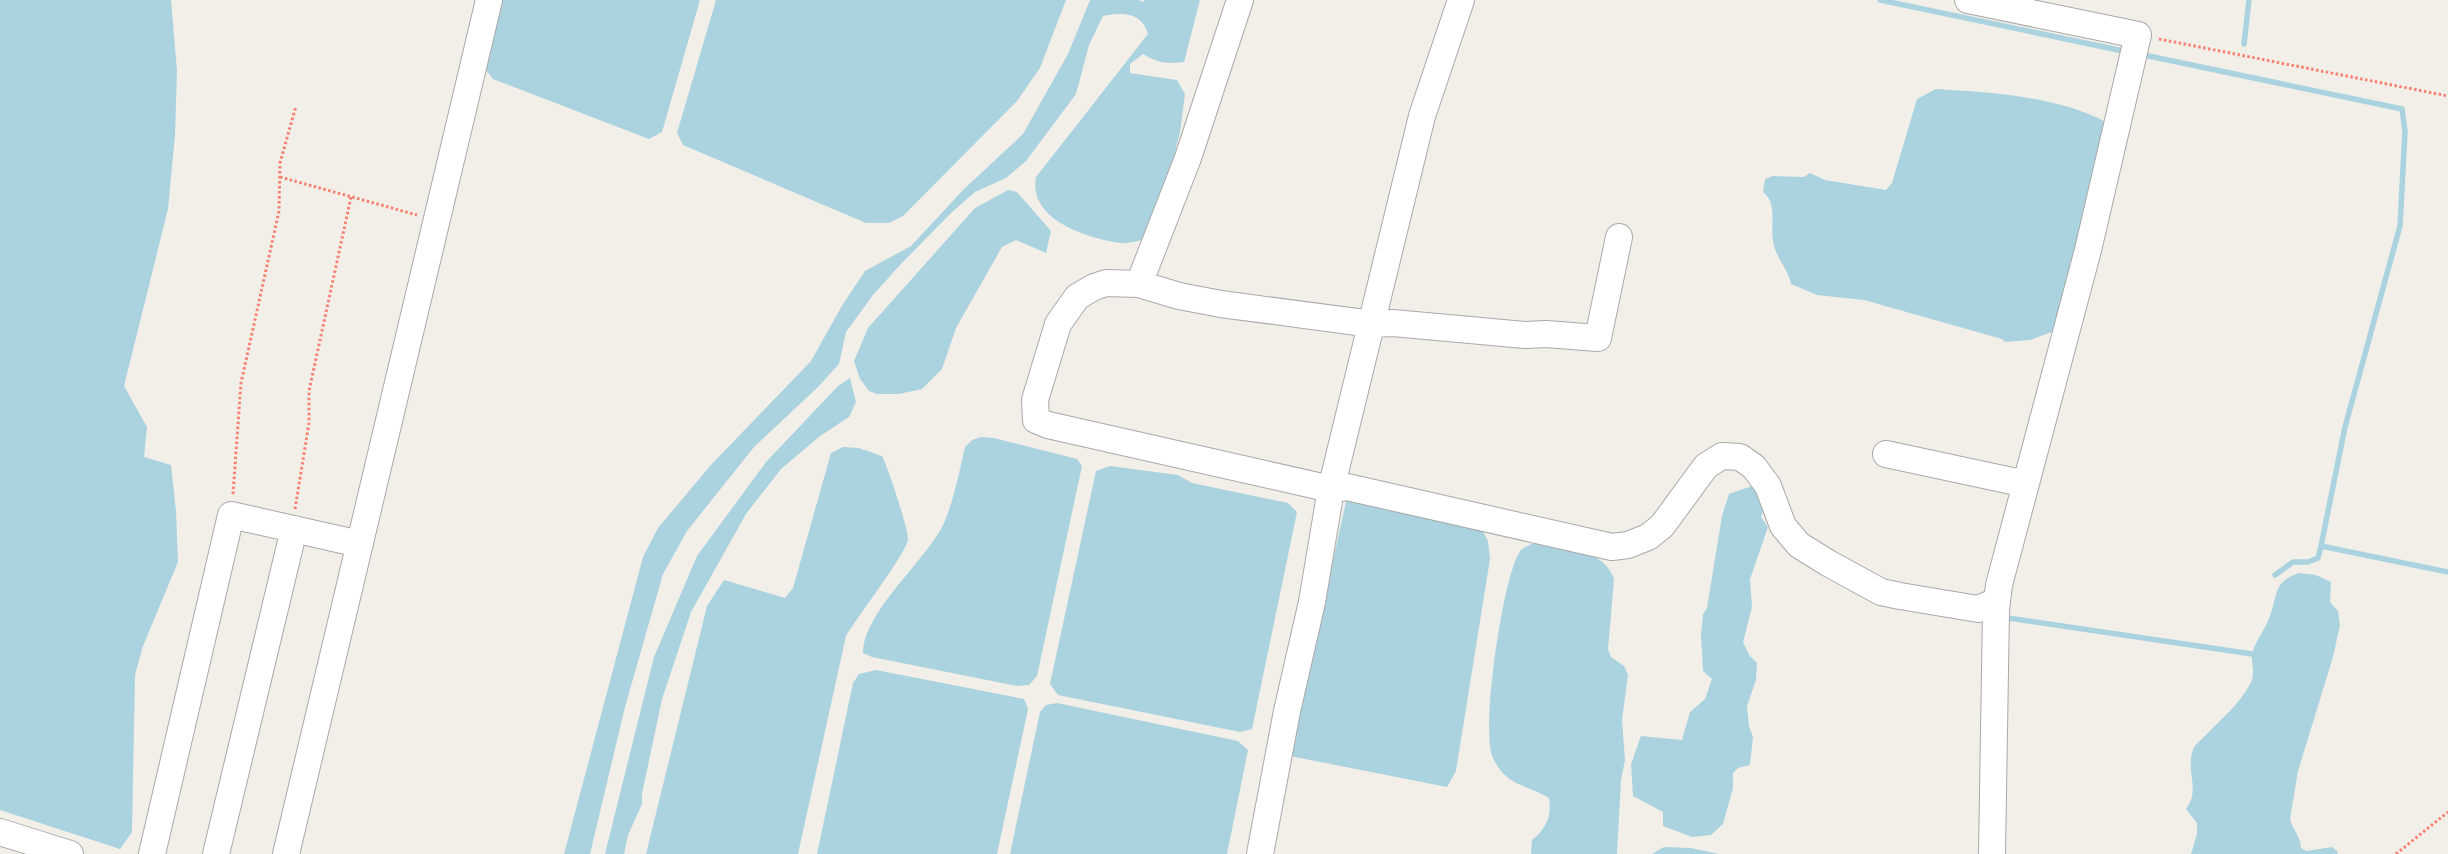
<svg xmlns="http://www.w3.org/2000/svg" width="2448" height="854" font-family="Overpass,sans-serif">
<style>
.water{fill:#aad3df}
.lines{fill:none;stroke-linecap:round;stroke-linejoin:round}
.stream{stroke:#aad3df;stroke-width:5.5}
.minor-casing{stroke:#a9a9a9;stroke-width:28}
.path{stroke:#fa8072;stroke-width:3;stroke-dasharray:2.5 2.5;stroke-linecap:butt}
.minor{stroke:#fff;stroke-width:26}
</style>
<rect width="100%" height="100%" fill="#f2efe9"/>
<path class="water" d="M0,0H171L177,71L175,135L168,209L124,386L147,427L144,457L171,465L176,511L178,562L143,646L135,675L132,832L120,849L0,810Z
M501,0H700L662,132L649,139L493,79L485,69Z
M716,0H1066L1040,68L1017,101L903,216L889,223H866L683,145L677,133Z
M1090,0H1139L1143,2L1144,0H1200L1184,62C1167,64 1158,63 1143,54L1130,64V73L1177,80L1185,94L1180,132L1157,225L1143,240C1136,241 1127,244 1120,243C1087,238 1028,220 1036,177L1148,34C1142,12 1122,12 1103,16L1089,45L1076,94L1026,161L1006,178L975,192L951,213L900,265L873,295L846,332L839,364L818,387L754,447L687,531L663,574L625,707L590,854H564L643,557L658,528L710,466L811,361L843,304L865,271L911,246L963,190L1023,134L1068,54Z
M1936,89C1989,92 2056,96 2104,121L2106,128L2058,317L2052,332L2030,340L2005,342L2002,339L1864,300L1817,295L1791,284C1788,268 1775,257 1773,241C1770,224 1778,204 1763,192L1765,179L1773,176L1804,177L1810,173L1825,180L1886,190L1892,183L1917,99Z
M1008,190L1017,192L1051,231L1046,253L1016,240L1002,247L956,328L942,369L922,389L899,394H877L869,391L860,379L854,361L868,328L975,208Z
M850,378L856,402L849,417L820,436L781,469L746,514L691,612L662,699L642,794V804L628,835L624,854H605L654,657L697,556L766,462L838,386Z
M981,437L994,438L1077,459L1082,466L1037,676L1029,685L1017,686L872,657L863,653C864,612 923,563 942,527C952,508 960,469 965,447L972,440Z
M843,447L859,448L882,456C888,467 908,528 908,539C907,553 857,617 846,636L798,854H646L707,606L724,580L785,598L793,588L831,453Z
M1110,466L1178,475L1192,483L1288,503L1297,512L1252,729L1240,732L1058,695L1050,684L1096,471Z
M1755,485L1765,504L1761,517L1768,527L1750,579L1752,607L1743,642L1749,655L1757,663L1756,680L1747,706L1749,726L1753,737L1750,765L1738,768L1733,773V788L1723,824L1711,835L1692,837L1663,826V812L1633,796L1631,764L1641,736L1682,740L1690,712L1705,699L1712,679L1703,671L1701,635L1703,614L1707,608L1722,516L1729,494Z
M1347,497L1481,528L1488,541L1490,559L1456,771L1447,787L1290,756Z
M1541,540C1566,546 1605,551 1614,579L1608,649L1611,657L1624,666L1628,675L1622,720L1625,760L1621,780L1617,854H1531L1532,840C1546,829 1552,816 1549,798C1524,783 1507,787 1493,758C1480,734 1503,572 1521,550C1525,546 1535,543 1541,540Z
M2299,573L2316,575L2331,582L2330,602L2338,611L2340,625L2333,657L2298,771L2290,819C2293,830 2301,837 2301,848L2306,851L2332,847L2338,852L2337,854H2191L2197,834V823L2186,809C2201,789 2185,772 2193,750C2194,745 2201,740 2205,736C2220,720 2240,704 2250,684C2257,671 2249,662 2253,651C2257,638 2267,627 2271,613C2278,592 2274,582 2299,573Z
M876,670L1024,699L1028,709L997,854H817L853,683L859,674Z
M1057,703L1238,741L1248,750L1227,854H1010L1040,712L1046,705Z
M1664,847L1691,848L1719,854H1652Z"/>
<g class="lines">
<path class="stream" d="M1880,0L2128,52
M2244,44L2249,0
M2139,54L2402,109L2405,131L2400,226L2345,427L2321,546L2318,558L2308,562H2293L2275,575
M2321,546L2448,572
M2008,618L2252,654"/>
<g class="minor-casing">
<path id="minor" d="M1968,0L2138,35L2088,250L1999,585L1996,610L1992,854
M1619,237L1598,338L1546,334L1525,335L1393,323L1372,324L1221,304L1179,296L1139,284L1106,283L1094,287L1077,297L1058,324L1035,400L1036,420L1048,425L1331,489L1347,487L1612,547L1628,545L1648,537L1662,526L1706,466L1722,456L1740,457L1754,467L1768,486L1783,526L1799,545L1828,563L1881,592L1900,596L1978,609L1997,601
M1139,284L1188,158L1240,0
M1886,454L2026,484
M0,832L70,854
M152,854L231,515L360,544
M216,854L294,529
M286,854L489,0
M1260,854L1287,711L1312,602L1331,489L1422,116L1461,0"/>
</g>
<path class="path" d="M2159,39L2448,96
M280,177L417,215
M233,494L241,383L279,211L280,163L296,106
M295,509L309,423V391L351,197
M2396,854L2448,812"/>
<use href="#minor" class="minor"/>
</g>
</svg>
